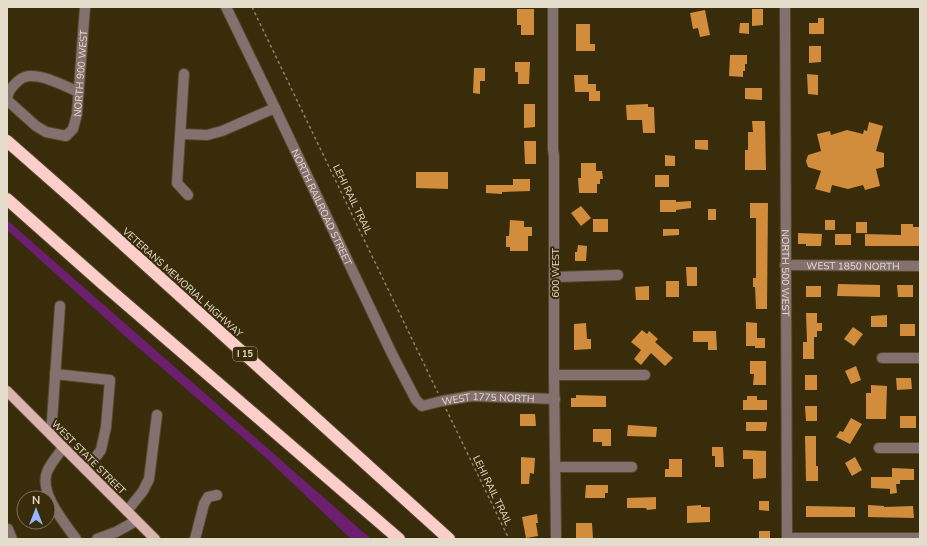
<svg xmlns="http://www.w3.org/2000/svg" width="927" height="546" font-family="'Nunito Sans',sans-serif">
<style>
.green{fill:#6c1e6f}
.building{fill:#d18c3c}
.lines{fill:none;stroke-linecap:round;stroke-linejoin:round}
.minor-casing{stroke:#55482a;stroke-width:12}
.major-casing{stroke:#55482a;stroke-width:12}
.highway-casing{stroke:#55482a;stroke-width:14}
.path{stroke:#8c8167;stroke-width:1.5;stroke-dasharray:3 3;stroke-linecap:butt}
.minor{stroke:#83716f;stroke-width:10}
.major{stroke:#d9b4af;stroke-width:10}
.highway{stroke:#fbcec9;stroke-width:12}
.labels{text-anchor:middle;stroke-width:4;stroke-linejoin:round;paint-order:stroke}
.shield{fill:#392c0b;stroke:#b1a891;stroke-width:1}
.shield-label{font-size:9px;font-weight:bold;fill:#e5ddcb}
.street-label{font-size:10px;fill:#e5ddcb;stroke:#392c0b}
</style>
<rect width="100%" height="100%" fill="#392c0b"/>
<path class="green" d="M7,220L371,539H351L265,457L126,337L7,230Z"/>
<path class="building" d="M517,9H534V35H521V25H517Z
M752,9H763V25L752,26Z
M705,10L710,35L700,37L698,28L693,29L690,13Z
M818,18H824V34H809V23H818Z
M740,23H749V34L739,33Z
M576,24H590V44H595V51H576Z
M809,46H821V62L809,63Z
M730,55H747V64H745V71H743V77L729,76Z
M515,62H530L529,84H518V72H515Z
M474,68H485V81H480V94L473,93Z
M807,74L818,75V95L808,94Z
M574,75H588V84H596V91H600V101H589V92H575Z
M745,88H762V100L745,99Z
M524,104H535V127L524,128Z
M648,104V107H654L655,133H643L642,120H627L626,105Z
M752,121H765L766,170H745V150H748V132H753Z
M869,122L883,126L876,151L884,153V167L876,169L880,186L865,190L863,185L848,189L832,185L830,193L815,189L821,171L808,167L806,161L808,155L821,151L817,134L830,131L831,135L847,130L863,134L864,130L867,131Z
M695,140H708V150L695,149Z
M524,141H536V164H525Z
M665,155L675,156V166H665Z
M581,163H596V171H602L603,179H600V184H597V193H579L578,178H581Z
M416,172H448V189L416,188Z
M655,175H669V187H655Z
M513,179H530V191L502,192V194L486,193V185H513Z
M660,200H676V202L691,201V208L676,210V212H660Z
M750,203H768L767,309H756L755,287H753V278H756V218H750Z
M581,206L591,218L581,226L571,213Z
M708,209H716V220H708Z
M593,219H608V232H593Z
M510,220L524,221V227H532V236H528V251H510V247H506V236H509Z
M825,220H835V230H825Z
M856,222H867V233H856Z
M901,224H913V227H920V246H865V234L901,235Z
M663,229H679V235L663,236Z
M798,233L822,234L821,246H806V244H798Z
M835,234H851V245H835Z
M578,245L587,246L586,261H575V252H577Z
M686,267H697V286H687Z
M666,281H679V297H666Z
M838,284L880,285V297L837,296Z
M897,285H913V297H898Z
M649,286V300H636L635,287Z
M806,286H821V297H806Z
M806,313H817V323H822V331H817V337H814V359H803V342H807Z
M887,315V327H871V316Z
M746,322L757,323V338H765V348H755V346H746Z
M586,323L587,339H591V349L574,350V324Z
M900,324H915V336H900Z
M853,327L863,334L854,346L844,339Z
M642,330L647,334L649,331L658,339L655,342L673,358L665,366L651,353L641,365L634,359L641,350L631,342Z
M693,331H716L717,350H708V342H693Z
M750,361H766V385H753L754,374H750Z
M856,366L861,380L851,384L845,371Z
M805,375H817V390H805Z
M896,378H911L912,389L897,390Z
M871,385L887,386L886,419H866V393H871Z
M576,395L606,396V407H571V398H576Z
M747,396H757V400H767V410H743V400H747Z
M805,406H817V421H806Z
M520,414H535L536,426H520Z
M900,416H916V428H900Z
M851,418L862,424L850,444L836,437L840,431L843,432Z
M746,422H767L766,431H746Z
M628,425L657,427L656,437L627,436Z
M593,429H611V446H602V442H593Z
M805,436H816V466H818V481H806Z
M712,447H723L724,467H715V456H712Z
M743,450L766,451V478L753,479V459H743Z
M521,457L535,458L534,474L530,473L529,484H521Z
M855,457L862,470L852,476L845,463Z
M669,459H682V477H665V469H669Z
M892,468L914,469V480H900V484H896L897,493L890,494V489L871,488V477H892Z
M586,485H608V493H605V498H585Z
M656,497V509L647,510L646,508H627V498Z
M759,501H769V511L759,510Z
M701,505V507H710V522L687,523V506Z
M868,505L884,506V507L913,506L914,518L868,517Z
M806,506L855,507V517H806Z
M537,514L538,523H536L538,536L526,538L522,517Z
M576,523H592L593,539H576Z
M759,531H770V539H759Z"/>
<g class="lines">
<g class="minor-casing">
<g id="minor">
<path id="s1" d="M226,7L275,108L392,354L416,400L422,406L442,401L472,396L555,399"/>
<path d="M553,7V149L554,156V375L556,539"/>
<path id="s2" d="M785,7L787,539"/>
<path d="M184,74L177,183L188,195"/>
<path id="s3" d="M79,92C66,87 39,72 25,77C21,78 18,81 15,84C10,89 7,93 7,100L36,126L46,132L66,136L73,129L77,114L85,7"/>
<path d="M181,134L207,135L222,131L275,108"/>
<path id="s4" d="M785,265L920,266"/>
<path d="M555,277L618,275"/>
<path d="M882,358H920"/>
<path d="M55,374L110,380L106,427L101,450L86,470"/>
<path d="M554,375H645"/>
<path d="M51,435L60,306"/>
<path d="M63,448C58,455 50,464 47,472C39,493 64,522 76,539"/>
<path d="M879,448H920"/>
<path d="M556,467H632"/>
<path d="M127,511L143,491L149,479L157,415"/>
<path d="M8,529L12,539"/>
<path d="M787,538H920"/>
<path d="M97,539L116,532L136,521"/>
<path d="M195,539L204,504L208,497L217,495"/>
</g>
</g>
<g class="major-casing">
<path id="major" d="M7,391L155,539"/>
</g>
<g class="highway-casing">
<path id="highway" d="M7,141L73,199L449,539
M7,199L103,284L399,539"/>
</g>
<path class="path" d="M252,7L438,393
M446,409L509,539"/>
<use href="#minor" class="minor"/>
<use href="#major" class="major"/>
<use href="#highway" class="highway"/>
</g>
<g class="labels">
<rect class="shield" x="233" y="347" width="24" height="14" rx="3"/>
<g class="shield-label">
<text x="245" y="357">I 15</text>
</g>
<g class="street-label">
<text dy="4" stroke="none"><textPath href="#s3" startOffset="225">NORTH 900 WEST</textPath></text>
<text transform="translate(353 199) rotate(64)" y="4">LEHI RAIL TRAIL</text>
<text dy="4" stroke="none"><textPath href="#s1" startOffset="222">NORTH RAILROAD STREET</textPath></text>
<text dy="4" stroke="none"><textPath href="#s4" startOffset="68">WEST 1850 NORTH</textPath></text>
<text transform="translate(555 273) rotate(-90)" y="4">600 WEST</text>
<text dy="4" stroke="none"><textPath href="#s2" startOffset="266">NORTH 500 WEST</textPath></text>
<text transform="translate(183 282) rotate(42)" y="4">VETERANS MEMORIAL HIGHWAY</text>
<text dy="4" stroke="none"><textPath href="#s1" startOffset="512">WEST 1775 NORTH</textPath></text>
<text transform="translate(89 457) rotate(45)" y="4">WEST STATE STREET</text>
<text transform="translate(493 490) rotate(64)" y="4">LEHI RAIL TRAIL</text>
</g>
</g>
<rect width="927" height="546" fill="none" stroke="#e5ddcb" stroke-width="16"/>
<g transform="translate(36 510)"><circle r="19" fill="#392c0b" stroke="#7e7358"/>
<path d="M0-3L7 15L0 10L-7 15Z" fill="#98b6fd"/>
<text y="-6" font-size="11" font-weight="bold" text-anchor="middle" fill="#e5ddcb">N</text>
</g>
</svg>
